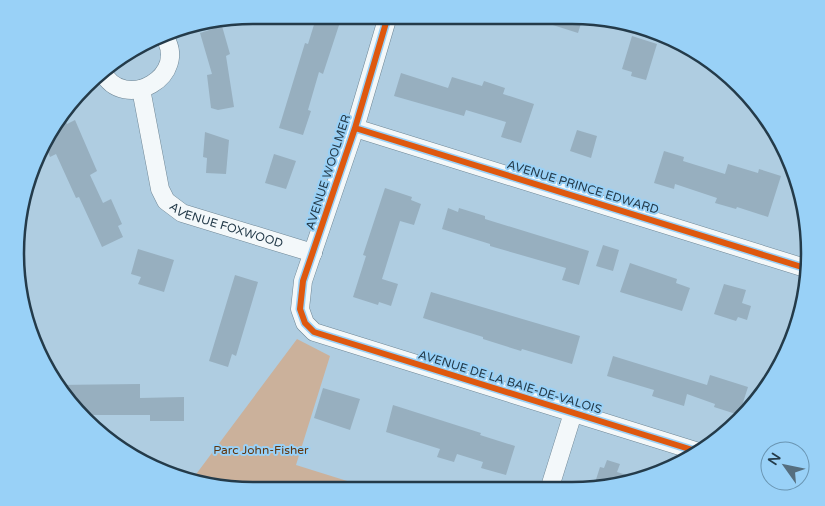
<svg xmlns="http://www.w3.org/2000/svg" width="825" height="506" font-family="'Varela Round',sans-serif">
<style>
.green{fill:#cbb19b}
.building{fill:#97afbf}
.lines{fill:none;stroke-linecap:round;stroke-linejoin:round}
.street-casing{stroke:#6e8695;stroke-width:19}
.street{stroke:#f3f8fa;stroke-width:18}
.cycleway-casing{stroke:#99d1f7;stroke-width:9}
.cycleway{stroke:#de580f;stroke-width:6}
.labels{text-anchor:middle;stroke-width:4;stroke-linejoin:round;paint-order:stroke}
.street-label{font-size:12px;fill:#243b4a;stroke:#99d1f7}
.park-label{font-size:12px;fill:#61360e;stroke:#99d1f7}
.rim{fill:none;stroke:#243b4a;stroke-width:2.5}
</style>
<rect width="100%" height="100%" fill="#afcde1"/>
<path class="green" d="M297,339L330,356L296,465L376,490L222,489L191,481Z"/>
<path class="building" d="M317,15L342,16L323,74L319,72L308,110L311,111L303,135L279,128L305,43L308,44Z
M538,17H583L578,33L537,20Z
M222,26L230,54L226,56L234,107L218,110L211,108L207,75L212,74L200,33Z
M632,36L657,44L646,80L631,76L632,72L622,69Z
M401,73L448,88L452,77L482,86L484,81L505,88L503,94L534,104L521,143L501,137L506,122L466,110L464,116L394,96Z
M62,113L67,124L75,120L97,171L90,175L103,203L111,199L122,224L118,226L123,237L102,247L79,197L76,198L56,154L50,157L44,143L55,121Z
M577,130L597,136L591,158L570,151Z
M205,132L229,140L226,174L206,173L207,158L203,157Z
M664,151L684,157L683,161L725,174L728,164L758,173L759,169L781,176L768,217L737,207L736,209L715,203L717,198L675,184L674,189L654,183Z
M274,154L296,161L286,189L265,183Z
M385,188L412,197L411,200L421,204L414,225L400,221L382,279L398,284L391,306L379,302L378,305L353,297L366,256L363,255Z
M448,208L458,212L459,208L485,216V219L589,251L579,285L562,280L566,268L490,246V244L442,229Z
M603,245L619,250L613,271L596,266Z
M138,249L174,260L164,292L138,284L141,277L131,274Z
M630,263L677,279L676,283L690,288L682,311L620,292Z
M235,275L258,282L236,356L232,354L228,367L209,361Z
M724,284L746,290L742,303L751,306L747,320L738,317L736,321L714,314Z
M431,292L580,336L572,364L522,349L521,351L483,339V337L423,318Z
M613,356L707,385L710,375L748,387L739,415L714,407L715,404L687,394L684,406L652,396L654,390L607,376Z
M140,384V398L184,397V421H150V415H83L55,385Z
M323,388L360,399L350,430L314,418Z
M393,405L481,433L480,435L515,446L506,475L481,468L483,462L457,454L454,462L437,457L440,449L386,432Z
M607,460L620,464L617,472L633,477L593,489L600,467L604,468Z"/>
<g class="lines">
<g class="street-casing">
<g id="street">
<path d="M388,16L355,128L303,281L300,309L305,323L314,332L699,452"/>
<path d="M102,71C124,115 192,74 163,35"/>
<path id="s1" d="M141,89L160,189L166,201L182,213L313,253"/>
<path d="M355,128L805,268"/>
<path d="M549,490L573,413"/>
</g>
</g>
<use href="#street" class="street"/>
<g class="cycleway-casing">
<path id="cycleway" d="M388,16L355,128L303,281L300,309L305,323L314,332L699,452
M355,128L805,268"/>
</g>
<use href="#cycleway" class="cycleway"/>
</g>
<g class="labels">
<g class="street-label">
<text transform="translate(328 172) rotate(-72)" y="4">AVENUE WOOLMER</text>
<text transform="translate(583 187) rotate(17)" y="4">AVENUE PRINCE EDWARD</text>
<text dy="4" stroke="none"><textPath href="#s1" startOffset="181">AVENUE FOXWOOD</textPath></text>
<text transform="translate(510 382) rotate(17)" y="4">AVENUE DE LA BAIE-DE-VALOIS</text>
</g>
<g class="park-label">
<text x="261" y="454">Parc John-Fisher</text>
</g>
</g>
<path d="M0 0H825V506H0ZM253 24H572A229 229 0 0 1 801 253V253A229 229 0 0 1 572 482H253A229 229 0 0 1 24 253V253A229 229 0 0 1 253 24Z" fill="#99d1f7" fill-rule="evenodd"/>
<path class="rim" d="M253 24H572A229 229 0 0 1 801 253V253A229 229 0 0 1 572 482H253A229 229 0 0 1 24 253V253A229 229 0 0 1 253 24Z"/>
<g transform="translate(785 466) rotate(303)"><circle r="24" fill="#99d1f7" stroke="#6a95b2"/>
<path d="M0-4L9 19L0 12L-9 19Z" fill="#556e7f"/>
<text y="-8" font-size="14" font-weight="bold" text-anchor="middle" fill="#243b4a">N</text>
</g>
</svg>
